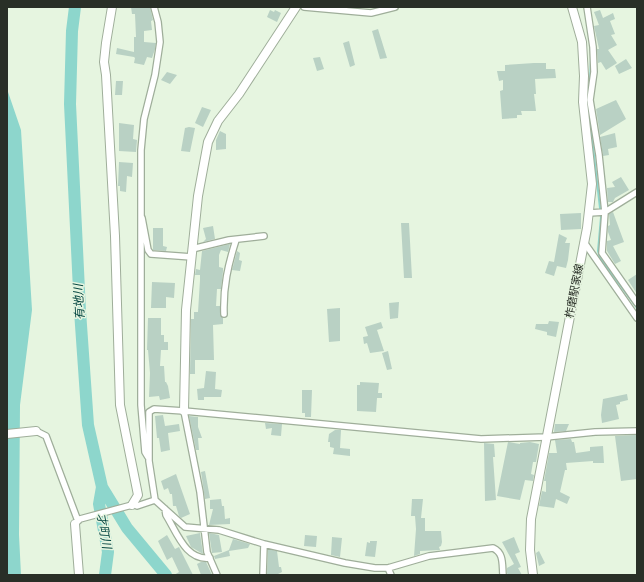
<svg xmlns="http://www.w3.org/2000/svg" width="644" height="582" font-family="Helvetica,'Noto Sans JP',sans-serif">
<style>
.water{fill:#8dd6cc}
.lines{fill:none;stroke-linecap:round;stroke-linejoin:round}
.stream{stroke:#8dd6cc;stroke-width:2}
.river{stroke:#8dd6cc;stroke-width:12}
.building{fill:#b9d1c4}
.street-casing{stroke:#9fae9a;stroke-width:8}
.secondary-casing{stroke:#9fae9a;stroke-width:10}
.street{stroke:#fff;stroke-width:5.5}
.secondary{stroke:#fff;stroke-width:8}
.labels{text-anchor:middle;stroke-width:3;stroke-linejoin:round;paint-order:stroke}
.street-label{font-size:11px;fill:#292f27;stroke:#e6f5e0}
.water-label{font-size:12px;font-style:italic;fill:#00443f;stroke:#e6f5e0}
</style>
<rect width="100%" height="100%" fill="#e6f5e0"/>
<path class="water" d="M7,89L21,130L32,310L20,405L19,535L21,575H7Z"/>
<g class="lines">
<path class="stream" d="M590,81L591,59
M588,103L601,217L598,251L600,258L637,308"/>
<path class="river" d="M75,7L72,31L70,104L80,311L88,425L102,487L127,528L166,575
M102,487L99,504L108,552L105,575"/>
</g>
<path class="building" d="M131,7H150L153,20L151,21L152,30L144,31V42L156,43L155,49L152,58L147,57L144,65L134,63L135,58L134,57L116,54L117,48L134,52V37H136L135,14H132Z
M270,10L274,12L275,10L281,13L277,22L267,17Z
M600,10L603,18L613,13L615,19L610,21L615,34L611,35L617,45L608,50L617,63L606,70L601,62L598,63L597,49H599L594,26L599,25L594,12Z
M378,29L387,58L380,59L372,31Z
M349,41L355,65L350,67L343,43Z
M320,57L324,69L317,71L313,58Z
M626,59L632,68L619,74L615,66Z
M534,63H546V69H555L556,78L535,79L536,94H534L536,111H521L522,115H517V118L502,119L500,91L503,90V80L499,81L497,71H505V65Z
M167,72L177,75L170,84L161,80Z
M116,81H123L122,95H115Z
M616,100L626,119L600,135L596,109Z
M202,107L211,110L203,127L195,123Z
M119,123L134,125L133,139L137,140L136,152L119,151Z
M189,127L195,128L190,152L181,151L185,128Z
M220,131L226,134V149L216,150V140Z
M615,133L617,147L608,149L609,155L603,156L600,137Z
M119,162L133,163L132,177L127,176L126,192L120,191V186H118Z
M621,177L629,190L615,198L613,202H608L607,188L615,187L612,182Z
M613,212L624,242L613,246L621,261L615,264L607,251V241L611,240L608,232V226L610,225L609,214Z
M581,213V229L561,230L560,214Z
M401,223H409L412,278H404Z
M213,226L215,239L203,242L206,239L203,228Z
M153,228H163V246L167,247L166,251L153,250Z
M559,234L567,238L565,243H570L568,260L566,268L557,266L554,276L545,273L549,261L554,262Z
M230,244L228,252L221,250L219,255V267L223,268V271L221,289H217L216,306H220V314L223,318V324L213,325L214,360H195V374H190L191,319H194V312H198L200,280V275H195L196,269L200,270L202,251Z
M237,251L240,253L239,260L242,261L240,271L232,270Z
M637,274V294L628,280Z
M152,282L175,283L174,298L166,297V308H151Z
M399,302L398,318L390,319L389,303Z
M340,308V341L329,342L327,309Z
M148,318H161V335H164V342H168V350H161L160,366H164L165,382H166L168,386L170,398L160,400L159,396L149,397L150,373L148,350H147Z
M549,321L559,322L556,337L547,335V332L535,329L536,324H548Z
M381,322L383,328L377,330L384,351L370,353L367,343L364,344L363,337L368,336L365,327Z
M388,351L392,369L387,370L382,353Z
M206,371L216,372L215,389L222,390L221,397H204V400H198L197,389L204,388Z
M360,382L379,383L378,393H382V398H377L376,412L357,411V385H360Z
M302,390H312L311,417H305V413H302Z
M627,394L628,400L620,402V404L616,405L619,419L602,423L601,415L603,399Z
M163,415L165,426L179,424L180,431L168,433L170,450L161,452L159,438H157L155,416Z
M189,416L198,417V427L202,438H198L199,450H196Z
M265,423L282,424L281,436L271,435L272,428L266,429Z
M555,424H569L566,431L554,432Z
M335,430H341L340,448L350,449V456L333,454L334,448L330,447V442H328L329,434Z
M636,435L637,479L621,481L615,436Z
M571,439L572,442H574L576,453L590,451V447L603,446L604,463H593V461L566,463L567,470H565L560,492L570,497L567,504L556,499L554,508L539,506L542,491L546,492V481H544L549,453H557L555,440Z
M508,442L520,444V443L530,442L539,444L536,462H533L531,474L534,475L533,481L525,480L520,500L497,496Z
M484,443L494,444L495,457H493L496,500L485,501Z
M205,471L210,498L205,499L201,472Z
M176,474L190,514L181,518L179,516L176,506H173L172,494H170L168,488L164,490L161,481Z
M221,499L222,506H224L225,519L230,518V524L209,525L213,509H210V500Z
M412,499H423L421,518H425V531H441L442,542L441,546L439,547L440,550L420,551V554L414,556L416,529L415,516H411Z
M200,533L203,554L191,547L186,536Z
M209,533L219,535L222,552L212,553Z
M167,535L175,549L179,547L193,575H174L179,572L172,557L167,560L158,541Z
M305,535L317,536L316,547L304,546Z
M332,537L342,538L340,557L331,555Z
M514,537L520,552L515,554L521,567L518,568L522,575H508L507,573V568L514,564L502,542Z
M233,539L250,544L248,548L229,551L230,556L215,559L214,556L229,550Z
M370,541H377L375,557L365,556L367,542L370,543Z
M268,549L277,551L279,567H281L282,572L276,575H267Z
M539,551L545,563L539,566L536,553Z
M201,562H206L212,575H201L197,564Z"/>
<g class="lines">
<g class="street-casing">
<path id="street" d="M304,7L371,13L395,7
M587,7L593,47L594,72L590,100L599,155L605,212L602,253L637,303
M589,213L605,212L637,192
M142,218L148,250L151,254L192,257
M584,242L637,318
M192,249L229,240L264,236
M224,314C223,287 228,265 236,240
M184,411L200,492L207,552L217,575
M36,431L46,436L78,521
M148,457L145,452L141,405V150L144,119L155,75L160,42L158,22L154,7
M134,504L137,506L155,500
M165,509L166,515C177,533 186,561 210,558
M76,523L80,519L132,505
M388,568L391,575
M263,575L264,544
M503,575C502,564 504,553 493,548L429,556L388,568H375L345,563L264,544L219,530L185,527L155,500L149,461V412L154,409L184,411L481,439L546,437L595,432L637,431"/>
</g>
<g class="secondary-casing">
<path id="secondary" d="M112,7L106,43L104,62L106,75L115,236L120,405L138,495L132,505
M184,411L186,310L198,196L208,142L218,121L239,94L296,7
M7,434L36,431
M75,524L79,575
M533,575L530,550L531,519L587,228L592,184L583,102L584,76L582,42L572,7"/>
</g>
<use href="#street" class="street"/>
<use href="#secondary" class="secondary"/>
</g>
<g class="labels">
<g class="street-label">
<text transform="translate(574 291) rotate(-79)" y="4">柞磨駅家線</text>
</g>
<g class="water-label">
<text transform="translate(79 302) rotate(-93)" y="4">有地川</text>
<text transform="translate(104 531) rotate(80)" y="4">才町川</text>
</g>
</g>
<rect width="644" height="582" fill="none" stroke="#292f27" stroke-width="16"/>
</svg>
